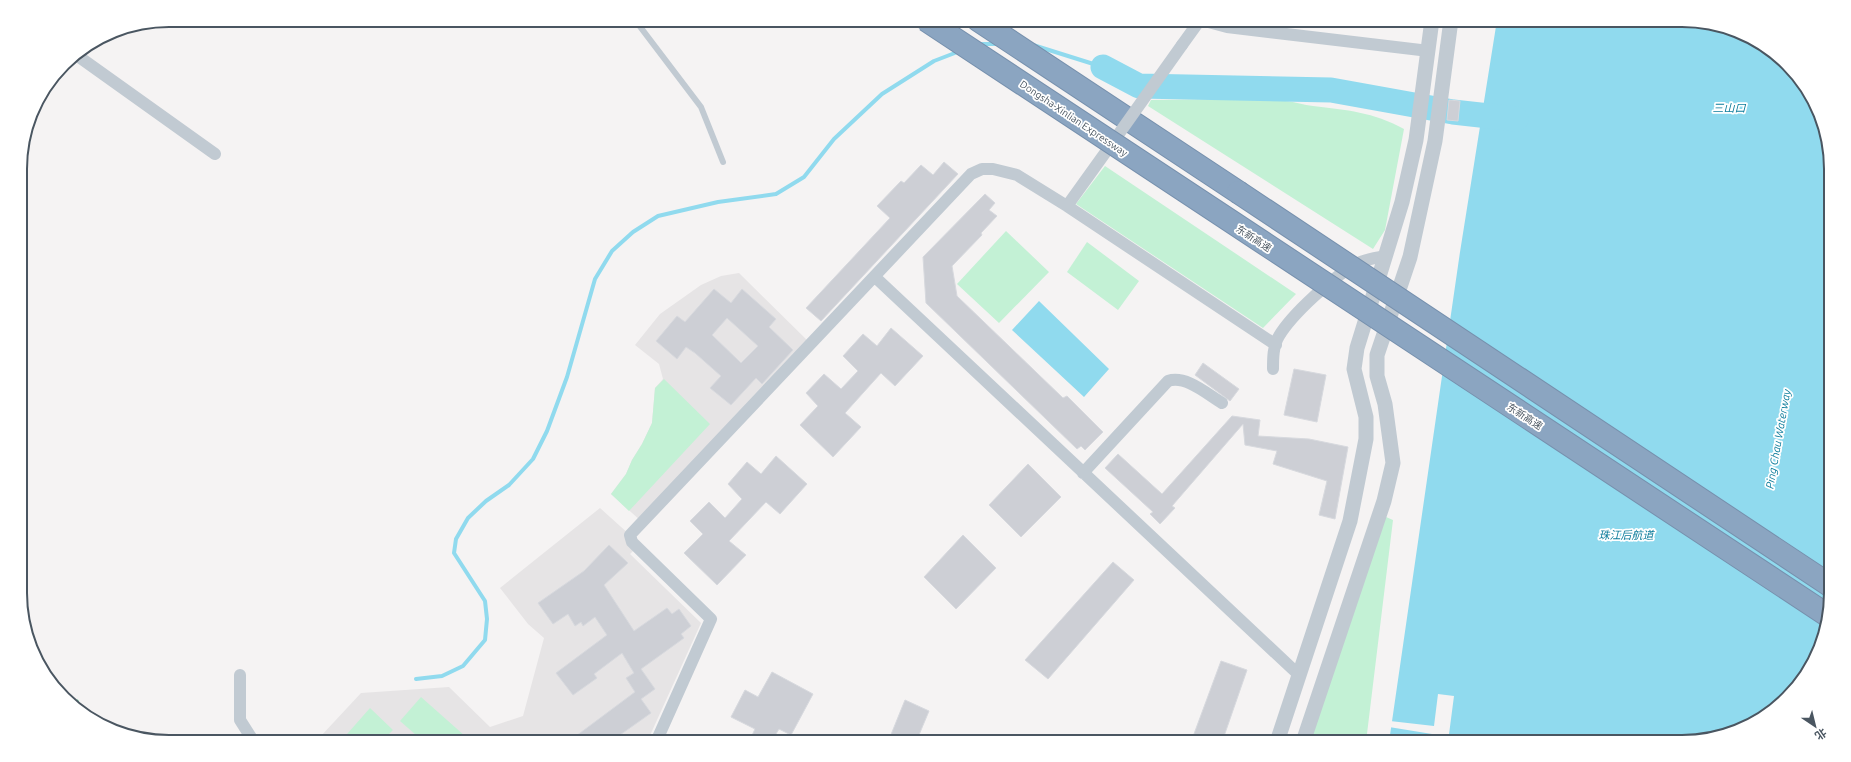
<svg xmlns="http://www.w3.org/2000/svg" width="1851" height="762" font-family="Ubuntu,'Noto Sans SC',sans-serif">
<style>
.education{fill:#e6e4e5}
.green{fill:#c3f1d5}
.water{fill:#90daee}
.pier{fill:#f5f3f3}
.lines{fill:none;stroke-linecap:round;stroke-linejoin:round}
.stream{stroke:#90daee;stroke-width:4}
.river{stroke:#90daee;stroke-width:25}
.building{fill:#cdcfd5;stroke:#d7d9de;fill-rule:evenodd}
.motorway-casing{stroke:#7690ad;stroke-width:24}
.path{stroke:#7ad0a6;stroke-width:2.5;stroke-dasharray:3 2;stroke-linecap:butt}
.service{stroke:#c1cad2;stroke-width:6}
.minor{stroke:#c1cad2;stroke-width:12}
.tertiary{stroke:#c1cad2;stroke-width:15}
.motorway{stroke:#8ba5c1;stroke-width:22}
.motorway-bridge-casing{stroke:#7690ad;stroke-width:24;stroke-linecap:butt}
.minor-bridge{stroke:#c1cad2;stroke-width:12}
.motorway-bridge{stroke:#8ba5c1;stroke-width:22}
.labels{text-anchor:middle;stroke-width:3.5;stroke-linejoin:round;paint-order:stroke}
.street-label{font-size:10px;fill:#4a5661;stroke:#fff}
.water-label{font-size:11px;font-style:italic;fill:#0c7c9b;stroke:#fff}
.rim{fill:none;stroke:#4a5661;stroke-width:2}
</style>
<rect width="100%" height="100%" fill="#f5f3f3"/>
<path class="education" d="M739,273L811,344L642,522L611,494L626,474L632,460L642,444L652,423L655,388L663,379L659,364L635,345L660,314L701,285L721,276Z
M600,508L630,535L637,547L630,554L701,623L647,742H322L320,737L361,693L449,687L490,727L523,716L544,638L528,624L500,588Z"/>
<path class="green" d="M1151,100C1195,100 1243,98 1286,101C1295,102 1304,105 1313,106C1347,110 1373,112 1404,129L1385,230L1373,249L1148,106Z
M1105,166L1296,294L1263,328L1076,204Z
M1006,231L1049,272L999,323L957,284Z
M1087,242L1139,281L1118,310L1067,272Z
M664,379L710,424L629,511L611,494L626,474L632,460L642,444L652,423L655,388Z
M1379,514L1393,520L1366,742H1303Z
M421,697L465,736L460,742H424L400,721Z
M370,708L393,730L381,742H340Z"/>
<path class="water" d="M1497,20H1682L1739,31L1773,51L1800,78L1820,112L1830,149L1831,594L1820,650L1800,684L1773,711L1730,734L1692,742H1389L1460,252Z
M1039,301L1109,369L1084,397L1012,330Z"/>
<path class="pier" d="M1438,694L1454,696L1448,742H1431L1432,734L1389,727L1390,721L1434,726Z"/>
<g class="lines">
<path class="stream" d="M977,44H998
M1033,45L1103,67
M416,679L442,676L463,666L485,640L487,619L485,601L454,553L456,539L468,518L486,501L509,485L533,459L547,431L567,377L595,279L612,251L633,232L658,216L718,202L776,194L804,177L834,139L882,94L934,61L960,51"/>
<path class="river" d="M1103,67L1139,86L1331,90L1453,112L1516,119"/>
</g>
<path class="building" d="M1449,100L1460,101L1458,121L1447,120Z
M944,162L958,174L821,321L806,308L890,218L877,206L901,181L904,183L921,165L933,175Z
M985,194L995,203L989,210L997,216L981,233L982,235L952,266L957,296L1063,398L1067,396L1103,432L1085,450L1081,446L1077,449L926,303L923,257Z
M714,289L731,303L742,289L776,319L769,327L793,350L762,384L756,378L731,405L710,388L721,376L695,353L686,347L677,359L656,341L677,316L685,322ZM727,318L758,346L741,363L712,335Z
M891,328L923,356L895,386L881,373L845,413L861,427L833,457L800,425L818,406L806,393L824,374L841,389L858,371L843,356L863,334L877,346Z
M1203,363L1239,389L1230,401L1195,375Z
M1294,369L1326,375L1317,422L1284,415Z
M1232,416L1260,420L1258,436L1309,439L1348,447L1335,519L1319,515L1327,481L1273,464L1277,451L1245,445L1243,424L1172,506L1175,508L1160,524L1150,514L1153,512L1105,468L1118,454L1162,494Z
M776,456L807,484L780,514L766,502L729,541L746,555L717,585L684,553L703,534L690,521L709,502L725,518L742,499L728,484L747,462L761,474Z
M1028,464L1061,497L1021,537L989,505Z
M963,535L996,568L956,609L924,577Z
M609,545L628,563L604,585L634,631L667,608L672,614L679,609L691,626L681,634L684,638L641,669L655,689L641,699L651,713L610,742H568L635,692L626,678L634,673L622,653L594,674L597,678L573,695L556,673L607,635L595,617L583,626L581,622L575,626L568,614L553,624L538,603L584,571Z
M1113,562L1134,580L1048,679L1025,660Z
M1221,661L1247,670L1222,742H1191Z
M772,672L813,694L791,735L779,729L771,742H749L755,729L731,717L745,690L758,697Z
M905,700L929,711L916,742H888Z"/>
<g class="lines">
<g class="motorway-casing">
<path id="motorway" d="M978,20L1238,192"/>
</g>
<path class="path" d="M72,705L80,699"/>
<path class="service" d="M635,20L701,107L723,162"/>
<path class="minor" d="M1201,20L1227,27L1429,51
M1182,45L1200,20
M75,54L215,154
M1067,206L1123,128
M875,277L1299,675
M1273,369C1273,358 1273,346 1279,336C1292,314 1333,277 1356,264C1365,259 1376,258 1386,256
M1083,473L1168,381C1186,375 1207,394 1222,403
M240,675V720L254,742
M656,742L711,619L632,542L630,535L971,174L982,169H993L1017,175L1067,206L1276,345"/>
<path class="tertiary" d="M1277,742L1350,521L1366,439V417L1354,369L1357,348L1402,202L1416,140L1432,20
M1303,742L1384,501L1393,463L1385,404L1377,376V355L1410,257L1435,141L1451,20"/>
<use href="#motorway" class="motorway"/>
<g class="motorway-bridge-casing">
<path id="motorway-bridge" d="M926,20L1827,615
M1238,192L1831,586"/>
</g>
<path class="minor-bridge" d="M1123,128L1182,45"/>
<use href="#motorway-bridge" class="motorway-bridge"/>
</g>
<g class="labels">
<g class="street-label">
<text transform="translate(1074 118) rotate(34)" y="4">Dongsha-Xinlian Expressway</text>
<text transform="translate(1254 238) rotate(33)" y="4">东新高速</text>
<text transform="translate(1525 416) rotate(33)" y="4">东新高速</text>
</g>
<g class="water-label">
<text x="1729" y="112">三山口</text>
<text transform="translate(1778 439) rotate(-80)" y="4">Ping Chau Waterway</text>
<text x="1626" y="539">珠江后航道</text>
</g>
</g>
<path d="M0 0H1851V762H0ZM169 27H1682A142 142 0 0 1 1824 169V593A142 142 0 0 1 1682 735H169A142 142 0 0 1 27 593V169A142 142 0 0 1 169 27Z" fill="#fff" fill-rule="evenodd"/>
<path class="rim" d="M169 27H1682A142 142 0 0 1 1824 169V593A142 142 0 0 1 1682 735H169A142 142 0 0 1 27 593V169A142 142 0 0 1 169 27Z"/>
<g transform="translate(1815 726) rotate(145)" stroke="#ffffff" stroke-width="3" paint-order="stroke">
<path d="M0-3L7 15L0 10L-7 15Z" fill="#4a5661"/>
<text y="-6" font-size="11" font-weight="bold" text-anchor="middle" fill="#4a5661">北</text>
</g>
</svg>
